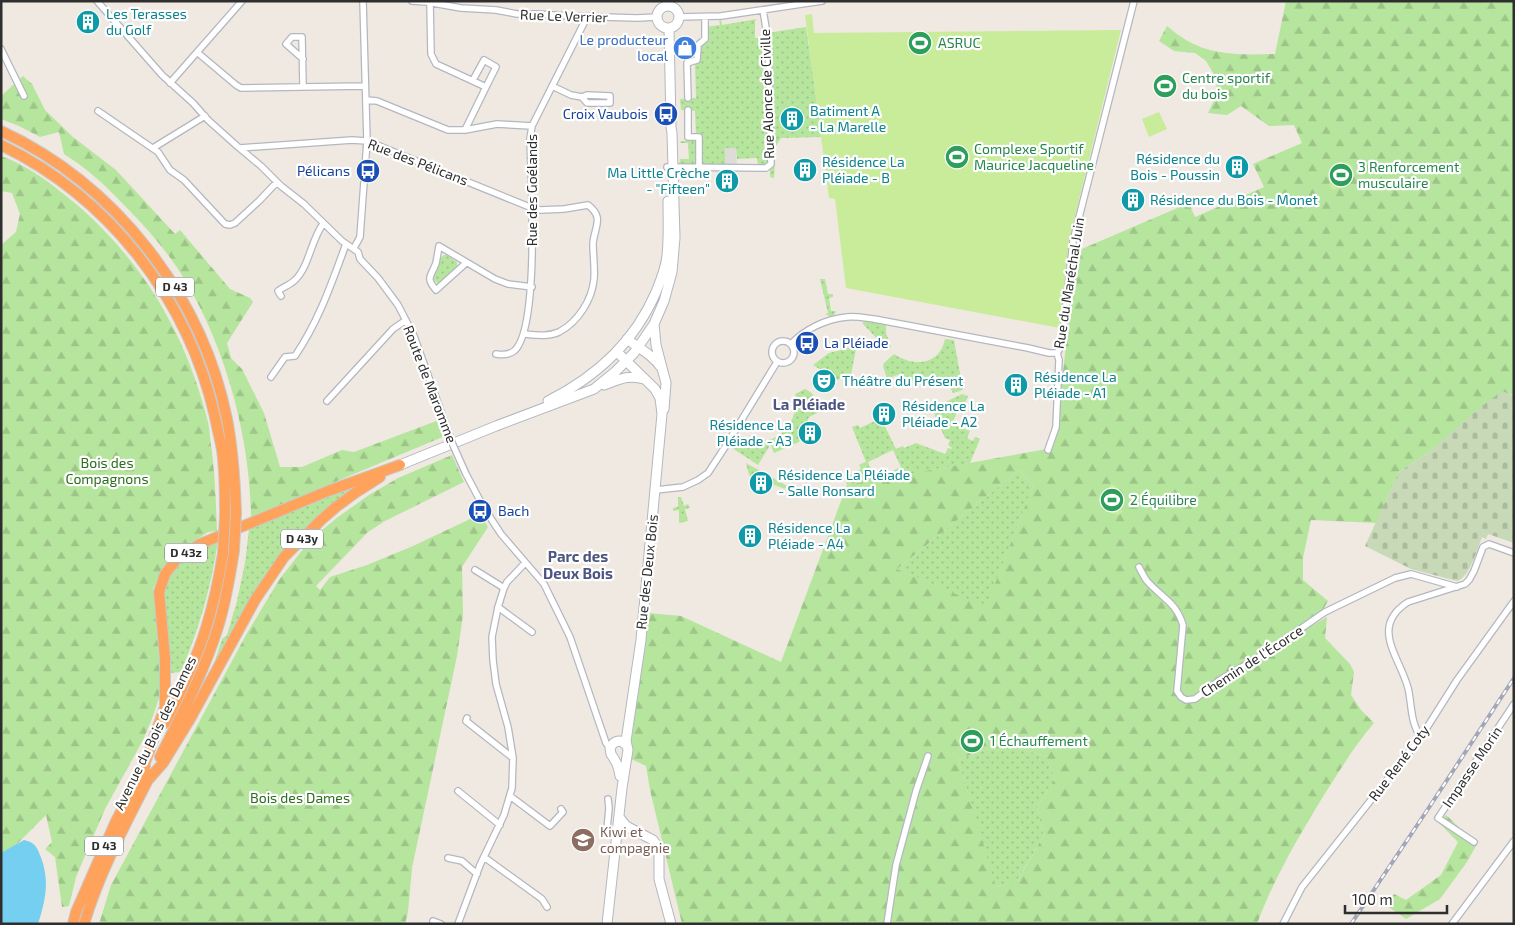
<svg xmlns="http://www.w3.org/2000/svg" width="1515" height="925" font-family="'Exo 2',sans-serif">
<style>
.grass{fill:url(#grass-dots)}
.forest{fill:url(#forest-firs);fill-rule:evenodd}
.cemetery{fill:url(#cemetery-stones)}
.pitch{fill:#c9ec9a}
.plaza{fill:#dfdcd8}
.water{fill:#75cff0}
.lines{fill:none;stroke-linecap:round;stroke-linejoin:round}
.street-casing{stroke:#b4b7c1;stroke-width:8}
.secondary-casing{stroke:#b4b7c1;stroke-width:11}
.highway-casing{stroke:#c9c9c9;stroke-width:12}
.street{stroke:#fff;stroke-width:5.5}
.secondary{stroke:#fff;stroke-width:9}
.highway{stroke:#ffa35c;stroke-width:10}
.rail-casing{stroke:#a3a6b8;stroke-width:4}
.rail{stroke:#fff;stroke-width:2;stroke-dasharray:5.5;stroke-linecap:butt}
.street-bridge-casing{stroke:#b4b7c1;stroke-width:8;stroke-linecap:butt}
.highway-bridge-casing{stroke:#c9c9c9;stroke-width:12;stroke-linecap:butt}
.street-bridge{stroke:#fff;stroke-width:5.5}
.highway-bridge{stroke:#ffa35c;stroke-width:10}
.labels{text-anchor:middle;stroke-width:4.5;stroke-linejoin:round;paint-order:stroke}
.shield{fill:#fff;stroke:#6d6d6d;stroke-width:1}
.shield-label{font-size:12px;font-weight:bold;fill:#2e2e2e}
.culture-label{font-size:14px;fill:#0d838f;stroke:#fff;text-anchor:start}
.street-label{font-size:14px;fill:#2e2e2e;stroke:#fff}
.shop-label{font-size:14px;fill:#366cbe;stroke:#fff;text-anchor:end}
.leisure-label{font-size:14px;fill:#27864d;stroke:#fff;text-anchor:start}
.transit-label{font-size:14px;fill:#164399;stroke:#fff;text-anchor:end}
.park-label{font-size:14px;fill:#2c6e1b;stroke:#fff}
.education-label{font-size:14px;fill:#785e54;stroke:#fff;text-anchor:start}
.neighbourhood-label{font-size:15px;font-weight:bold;fill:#4d5680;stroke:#fff}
</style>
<defs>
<pattern id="grass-dots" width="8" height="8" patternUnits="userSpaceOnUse" patternTransform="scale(1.25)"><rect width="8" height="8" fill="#b6e59e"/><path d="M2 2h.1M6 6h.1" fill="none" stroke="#9dc588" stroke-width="1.8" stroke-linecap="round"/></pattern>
<pattern id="forest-firs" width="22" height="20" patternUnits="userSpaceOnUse" patternTransform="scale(1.25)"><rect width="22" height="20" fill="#b6e59e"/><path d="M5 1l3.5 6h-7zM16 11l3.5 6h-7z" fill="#9dc588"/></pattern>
<pattern id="cemetery-stones" width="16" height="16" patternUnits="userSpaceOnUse" patternTransform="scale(1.25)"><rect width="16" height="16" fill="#c8d9b8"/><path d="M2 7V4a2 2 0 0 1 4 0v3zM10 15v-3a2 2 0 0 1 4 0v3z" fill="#acbb9e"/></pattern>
</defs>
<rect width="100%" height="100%" fill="#efe9e1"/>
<path class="grass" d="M719,19H721L722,25L757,19L755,21V38H763L766,40V57H764V72H767V85L764,86V95H767V138L764,139L765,160H767V163L763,166L758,165L757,158L737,159L736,148H725L726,167H679L680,159H689L688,143H680L681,141H693L696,135L695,111L681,110L680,99L696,98L695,63L697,60L698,45L702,43L705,27L720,25Z
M806,27L822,137L781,138L776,146L774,178L770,177L767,33Z
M444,255H447L457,262V266L440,283H437L432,277L440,258Z
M820,279H825L828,294H833V297L829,298L831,311H836L835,314L831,317L825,314L828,313Z
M864,320L886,324V333L891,347L888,350L863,324Z
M945,339L954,340L963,390L953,393L950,387L947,388L941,378L924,385L897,375L887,379L883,366L884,363L894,354C914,367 939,366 945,339Z
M849,348L856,349L851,375L844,376L838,380L813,365L829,353Z
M805,389C815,393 817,402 821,411L809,417L799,442L774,453L770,443L769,447L758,465L732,448L740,436C748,439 758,442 767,440C788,436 799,413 795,394Z
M962,394L968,396L963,409L959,408L952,424L970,431L967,438L973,441L975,437L980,439L970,463L883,479L882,476L901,467L893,450L868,462L875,480L847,485L846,483L849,475L861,469L859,465L866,462L852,427L858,425L860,428L881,418L896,449L903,446L904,448L916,443L945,454L948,448L951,449L952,448L948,445L950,440L945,438L932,409L933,408Z
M746,463L787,486L785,489L749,475Z
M1019,470L1033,486L986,608L897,569Z
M366,482L300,537L211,673L222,639L227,635L237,601L245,563L249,529Z
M678,497H681L684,506L688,504L690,508L685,509L688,521L679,523V510L673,511V508L678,507Z
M218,539C212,585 199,629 181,672L170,673L163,590C174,559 191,554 218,539Z
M1003,744L1046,756L1055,778L1037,808L1044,835L1017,881L995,887L958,759Z"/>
<path class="forest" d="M1286,1H1514V395L1502,392L1433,449L1399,472L1376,523L1311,520L1303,558V580L1328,601L1324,608L1309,622L1313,625L1327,617L1325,638L1350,664L1354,672L1351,695L1361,710L1374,723C1355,745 1340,770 1324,795C1299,836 1274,878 1257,924H682L650,790L646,766L629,758L648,613L681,616L781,662L847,485L1047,449L1059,406L1077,251L1189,203L1195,217L1264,187L1253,164L1302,143L1294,125L1269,126L1241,106L1227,115L1208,113L1217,94L1216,78L1206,61L1195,53L1174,51L1159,41L1167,26C1173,31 1179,36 1186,40C1212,56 1246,55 1275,54ZM1019,470L1033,486L986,607L897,569ZM1003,744L1046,756L1055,778L1037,808L1044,835L1018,880L996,887L958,759Z
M23,76L32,84L45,110L73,137L116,170L175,234L180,230L230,289L250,298L253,302L227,343L231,358L242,369L264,413L280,467H302L342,450L354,452L439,420L445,436L251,517C250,433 223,336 176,266C161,244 143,224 124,205C105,185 88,169 64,154L59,132L40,137L19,126L1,119V96Z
M1,156C32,167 58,189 83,210C147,268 187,338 208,422C210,431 210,442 212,452C215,478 216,504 217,531L208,532L173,555L161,570L153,589L161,676L159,698L153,716L143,740L105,809L76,877L69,906L62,907L55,857L45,849L52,842L46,815L14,847L1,870V245L16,232L20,214L12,193L1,191Z
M452,455L464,482L385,521L368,532L316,586L320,590L330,577L367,565L413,546L468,520L479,512L488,527L462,567L463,615L457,656L412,868L408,912L405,924H99L111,885L246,635L279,580L310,540L338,517L369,495L398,478Z
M1446,815L1477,844L1467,862L1440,899L1406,919L1387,906L1394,894L1406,900L1441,875L1458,842L1439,823Z"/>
<path class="cemetery" d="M1502,391L1514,396V543L1488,534L1486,539L1482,537C1477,549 1470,577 1457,581L1411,569L1365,546L1399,472L1433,449L1474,412Z"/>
<path class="pitch" d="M812,14L814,33L1121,30L1069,240L1060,328L846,288L835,199L829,198L805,15Z
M1159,112L1167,129L1149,137L1142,119Z
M1346,162L1349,163L1353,167L1351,172L1337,189L1333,190C1323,181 1337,166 1346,162Z
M1112,484L1116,486L1118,490L1122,512L1118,515C1110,514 1107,507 1104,501L1106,490Z"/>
<path class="plaza" d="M725,148H736L737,166H725Z"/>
<path class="water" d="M24,840C34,842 37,847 40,855C50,880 46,899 38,924H1V853Z"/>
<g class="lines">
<g class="street-casing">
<path id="street" d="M97,1L162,75L193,103L208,120L237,146L261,166L281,186L304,204L342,241L358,252L360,259L378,278L398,305L414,336L444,420
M412,1L427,2L461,8L496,10L517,14H537L569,16L637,18L657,17
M430,3L431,54L436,64L486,87L465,130
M679,17L721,16L822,1
M1,49L24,96
M198,53L236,85L241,88L365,86
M303,59L286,44L292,37H302L303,86
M473,80L484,60L496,67L486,87
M170,83L242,1
M552,86L571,95L582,97
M587,95L610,96V103H587L582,97Z
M688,98L687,63L697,60L698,45L705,39V17
M366,100L377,101L448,130H465L497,124L532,126
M688,110V137H699V167
M98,111L158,152L170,170L184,180L225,224L230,225L235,223L259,201L277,182
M153,148L205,116
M240,148L352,140L367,141L532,208L540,210L564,209L588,205C605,218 594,227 593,244C593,255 595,267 594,279C592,300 578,322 559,332C548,337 535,335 524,334
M667,167L766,168L771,164L768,40L763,10
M354,248L360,237L367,141L363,1
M466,263L436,290C425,277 431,277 436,263C437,258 438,252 439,246L495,279L508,284L532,287
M281,296L278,291C283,287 290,285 295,280C309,267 311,240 323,224
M772 352a11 11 0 1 1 22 0a11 11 0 1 1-22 0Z
M791,344C805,329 826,319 847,317C856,316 865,318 874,319L1028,348L1049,353H1057
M1057,353L1059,350L1062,343L1073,241L1134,1
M496,354C502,355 509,355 514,351C540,329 531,176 530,139L532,126L587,17
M271,377L285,357L295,356C319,321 332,282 346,244
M327,401L393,329L406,320
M1048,450L1056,427L1059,360L1057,353
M466,474L484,508L501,534L544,584L570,637L606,743L610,748
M656,490L683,487L698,480L708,473L725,447L777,362
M1139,567C1141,571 1144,577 1147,581C1162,598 1176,602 1183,625L1177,691L1181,697L1186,700L1195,699L1220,680L1267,652L1325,612L1395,578L1411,574L1457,587
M475,570L504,588
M498,607L532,632
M467,718L466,721L513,758
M1421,737C1410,723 1412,704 1408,688C1400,657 1369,627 1408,602L1465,584L1469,580L1474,571L1483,547L1489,544L1514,553
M458,791L500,825
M510,796L550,826L563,812L561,809
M608,799L609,808L607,829L617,831
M1474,842L1438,818L1514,704
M484,857L542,899L547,907
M448,858L462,861L477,874
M433,921L441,924
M458,924L480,865L504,815L512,788L513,758L508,727L496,684L493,660L492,637L498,607L504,588L507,582L525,563
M887,924L896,865L916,791L928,756
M1283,924L1302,887L1421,737L1457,680L1514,601
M1452,924L1514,841"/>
</g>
<g class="secondary-casing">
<path id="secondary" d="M657 17a11 11 0 1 1 22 0a11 11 0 1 1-22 0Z
M654,324L656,345L666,383L664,409
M627,339C638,348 652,354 660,366
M604,385C618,380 629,374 644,379
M548,401C596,377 635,341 656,292C661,280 666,267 667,255C669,237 668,219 668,201
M400,465L496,426L594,389L616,371L634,353L654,324L664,301L672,272L675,238L672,133L671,127L669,28
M620,776C618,765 617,763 611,754L610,748C614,740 621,739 626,745
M619,817L626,826L653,840L659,848V879L671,924
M607,924L622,788L628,750L626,741L641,640L662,414L660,398L655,389L617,352"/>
</g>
<g class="highway-casing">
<path id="highway" d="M1,131C115,184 202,295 227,419C233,450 235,481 236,513
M1,145C110,198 188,299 215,417C217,428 220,439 222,450C225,471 225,493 225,515
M165,723C181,692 196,661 206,628C214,603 219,578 223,553
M160,757C181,715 204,673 218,627C226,602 230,576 234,551
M142,771L165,707V658L159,592L165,574L177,559L200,544L328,491L400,465
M148,780L163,763L190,719L255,600L284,557L321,520L336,507L355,493L380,477
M73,924L76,912L116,821L145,766
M84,924C100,871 126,823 151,774"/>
</g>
<use href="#street" class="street"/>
<use href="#secondary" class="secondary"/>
<use href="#highway" class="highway"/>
<g class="rail-casing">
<path id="rail" d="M1351,924L1428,809L1514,678"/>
</g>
<use href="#rail" class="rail"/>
<g class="street-bridge-casing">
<path id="street-bridge" d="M444,420L453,445L466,474"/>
</g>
<g class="highway-bridge-casing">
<path id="highway-bridge" d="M234,551L236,513
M223,553L225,515"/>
</g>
<use href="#street-bridge" class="street-bridge"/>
<use href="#highway-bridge" class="highway-bridge"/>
</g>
<defs>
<g id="building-disc" transform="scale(1.25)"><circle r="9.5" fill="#0f9aa8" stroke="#fff"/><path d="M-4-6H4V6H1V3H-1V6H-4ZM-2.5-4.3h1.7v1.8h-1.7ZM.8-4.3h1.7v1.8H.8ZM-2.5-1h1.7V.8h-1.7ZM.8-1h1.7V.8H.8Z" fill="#fff"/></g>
<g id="stadium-disc" transform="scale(1.25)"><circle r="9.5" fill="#2e9e5b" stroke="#fff"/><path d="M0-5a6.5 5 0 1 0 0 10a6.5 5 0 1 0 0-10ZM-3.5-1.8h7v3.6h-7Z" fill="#fff"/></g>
<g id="shop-disc" transform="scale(1.25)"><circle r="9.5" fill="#3f7fe0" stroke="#fff"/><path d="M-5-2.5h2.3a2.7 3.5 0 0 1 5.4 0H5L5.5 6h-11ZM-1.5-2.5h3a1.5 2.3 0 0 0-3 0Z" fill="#fff"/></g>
<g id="bus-disc" transform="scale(1.25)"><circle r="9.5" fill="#1a4fb4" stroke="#fff"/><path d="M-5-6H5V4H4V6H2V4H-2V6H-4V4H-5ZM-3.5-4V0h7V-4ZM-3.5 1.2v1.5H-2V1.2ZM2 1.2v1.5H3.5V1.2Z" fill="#fff"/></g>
<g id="theatre-disc" transform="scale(1.25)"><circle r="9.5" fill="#0f9aa8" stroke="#fff"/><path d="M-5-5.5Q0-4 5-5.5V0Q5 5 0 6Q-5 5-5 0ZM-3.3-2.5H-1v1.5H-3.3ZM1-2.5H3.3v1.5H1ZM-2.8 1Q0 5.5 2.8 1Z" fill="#fff"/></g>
<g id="school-disc" transform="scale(1.25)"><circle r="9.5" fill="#8d6e63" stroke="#fff"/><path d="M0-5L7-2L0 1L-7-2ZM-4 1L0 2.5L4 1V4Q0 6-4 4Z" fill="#fff"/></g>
</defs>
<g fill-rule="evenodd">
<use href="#building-disc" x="88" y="22"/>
<use href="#stadium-disc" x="920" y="43"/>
<use href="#shop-disc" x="685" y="48"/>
<use href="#stadium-disc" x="1165" y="86"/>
<use href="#bus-disc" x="666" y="114"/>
<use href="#building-disc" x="792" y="119"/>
<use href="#stadium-disc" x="957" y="157"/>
<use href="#building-disc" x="1237" y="167"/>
<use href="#building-disc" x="805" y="170"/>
<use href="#bus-disc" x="368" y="171"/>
<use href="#stadium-disc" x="1341" y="175"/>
<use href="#building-disc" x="727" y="181"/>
<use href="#building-disc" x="1133" y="200"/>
<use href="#bus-disc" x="807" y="343"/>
<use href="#theatre-disc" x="824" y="381"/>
<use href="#building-disc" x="1016" y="385"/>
<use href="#building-disc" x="884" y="414"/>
<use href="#building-disc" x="810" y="433"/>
<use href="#building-disc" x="761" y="483"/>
<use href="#stadium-disc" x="1112" y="500"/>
<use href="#bus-disc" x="480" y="511"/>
<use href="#building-disc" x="750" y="536"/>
<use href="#stadium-disc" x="972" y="741"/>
<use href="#school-disc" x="583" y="840"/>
</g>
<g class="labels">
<g class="shield">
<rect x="156" y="277.5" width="38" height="19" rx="4"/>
<rect x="281" y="529.5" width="42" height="19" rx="4"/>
<rect x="165" y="543.5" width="42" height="19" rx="4"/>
<rect x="85" y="836.5" width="38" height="19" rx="4"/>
</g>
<g class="shield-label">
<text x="175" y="291">D 43</text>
<text x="302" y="543">D 43y</text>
<text x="186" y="557">D 43z</text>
<text x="104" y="850">D 43</text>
</g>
<g class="culture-label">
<text x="106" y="19">Les Terasses<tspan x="106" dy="16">du Golf</tspan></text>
<text x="810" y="116">Batiment A<tspan x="810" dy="16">- La Marelle</tspan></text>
<text x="1220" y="164" text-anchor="end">Résidence du<tspan x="1220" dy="16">Bois - Poussin</tspan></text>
<text x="822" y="167">Résidence La<tspan x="822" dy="16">Pléiade - B</tspan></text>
<text x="710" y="178" text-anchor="end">Ma Little Crèche<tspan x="710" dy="16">- "Fifteen"</tspan></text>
<text x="1150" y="205">Résidence du Bois - Monet</text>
<text x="1034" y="382">Résidence La<tspan x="1034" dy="16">Pléiade - A1</tspan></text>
<text x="842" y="386">Théâtre du Présent</text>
<text x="902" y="411">Résidence La<tspan x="902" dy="16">Pléiade - A2</tspan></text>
<text x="792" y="430" text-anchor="end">Résidence La<tspan x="792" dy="16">Pléiade - A3</tspan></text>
<text x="778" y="480">Résidence La Pléiade<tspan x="778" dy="16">- Salle Ronsard</tspan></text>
<text x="768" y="533">Résidence La<tspan x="768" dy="16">Pléiade - A4</tspan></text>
</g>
<g class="street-label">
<text transform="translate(564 16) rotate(2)" y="5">Rue Le Verrier</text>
<text transform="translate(767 94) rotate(-92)" y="5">Rue Alonce de Civille</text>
<text transform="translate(418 162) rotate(21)" y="5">Rue des Pélicans</text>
<text transform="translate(532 190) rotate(-90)" y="5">Rue des Goélands</text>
<text transform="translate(1069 283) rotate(-81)" y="5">Rue du Maréchal Juin</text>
<text transform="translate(430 384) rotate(69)" y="5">Route de Maromme</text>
<text transform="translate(647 572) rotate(-84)" y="5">Rue des Deux Bois</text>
<text transform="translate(1252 661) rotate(-33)" y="5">Chemin de l'Écorce</text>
<text transform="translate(155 733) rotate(-64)" y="5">Avenue du Bois des Dames</text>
<text transform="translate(1399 763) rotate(-53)" y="5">Rue René Coty</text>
<text transform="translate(1472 767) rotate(-56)" y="5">Impasse Morin</text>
</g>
<g class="shop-label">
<text x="668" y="45">Le producteur<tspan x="668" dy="16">local</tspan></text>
</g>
<g class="leisure-label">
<text x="938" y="48">ASRUC</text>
<text x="1182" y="83">Centre sportif<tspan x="1182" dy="16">du bois</tspan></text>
<text x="974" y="154">Complexe Sportif<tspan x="974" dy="16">Maurice Jacqueline</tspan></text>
<text x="1358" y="172">3 Renforcement<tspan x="1358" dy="16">musculaire</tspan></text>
<text x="1130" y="505">2 Équilibre</text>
<text x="990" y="746">1 Échauffement</text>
</g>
<g class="transit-label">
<text x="648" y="119">Croix Vaubois</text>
<text x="350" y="176">Pélicans</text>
<text x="824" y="348" text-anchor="start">La Pléiade</text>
<text x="498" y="516" text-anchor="start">Bach</text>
</g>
<g class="park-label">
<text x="107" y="468">Bois des<tspan x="107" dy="16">Compagnons</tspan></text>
<text x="300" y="803">Bois des Dames</text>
</g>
<g class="education-label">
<text x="600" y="837">Kiwi et<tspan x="600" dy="16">compagnie</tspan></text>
</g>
<g class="neighbourhood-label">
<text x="809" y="410">La Pléiade</text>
<text x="578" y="562">Parc des<tspan x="578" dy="17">Deux Bois</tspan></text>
</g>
</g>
<rect width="1515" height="925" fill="none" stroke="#2e2e2e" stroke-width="5"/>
<path d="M1345 905v8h102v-8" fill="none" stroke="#2e2e2e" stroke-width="2.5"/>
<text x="1352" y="905" font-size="15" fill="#2e2e2e" stroke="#ffffff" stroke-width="4" paint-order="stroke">100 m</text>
</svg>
